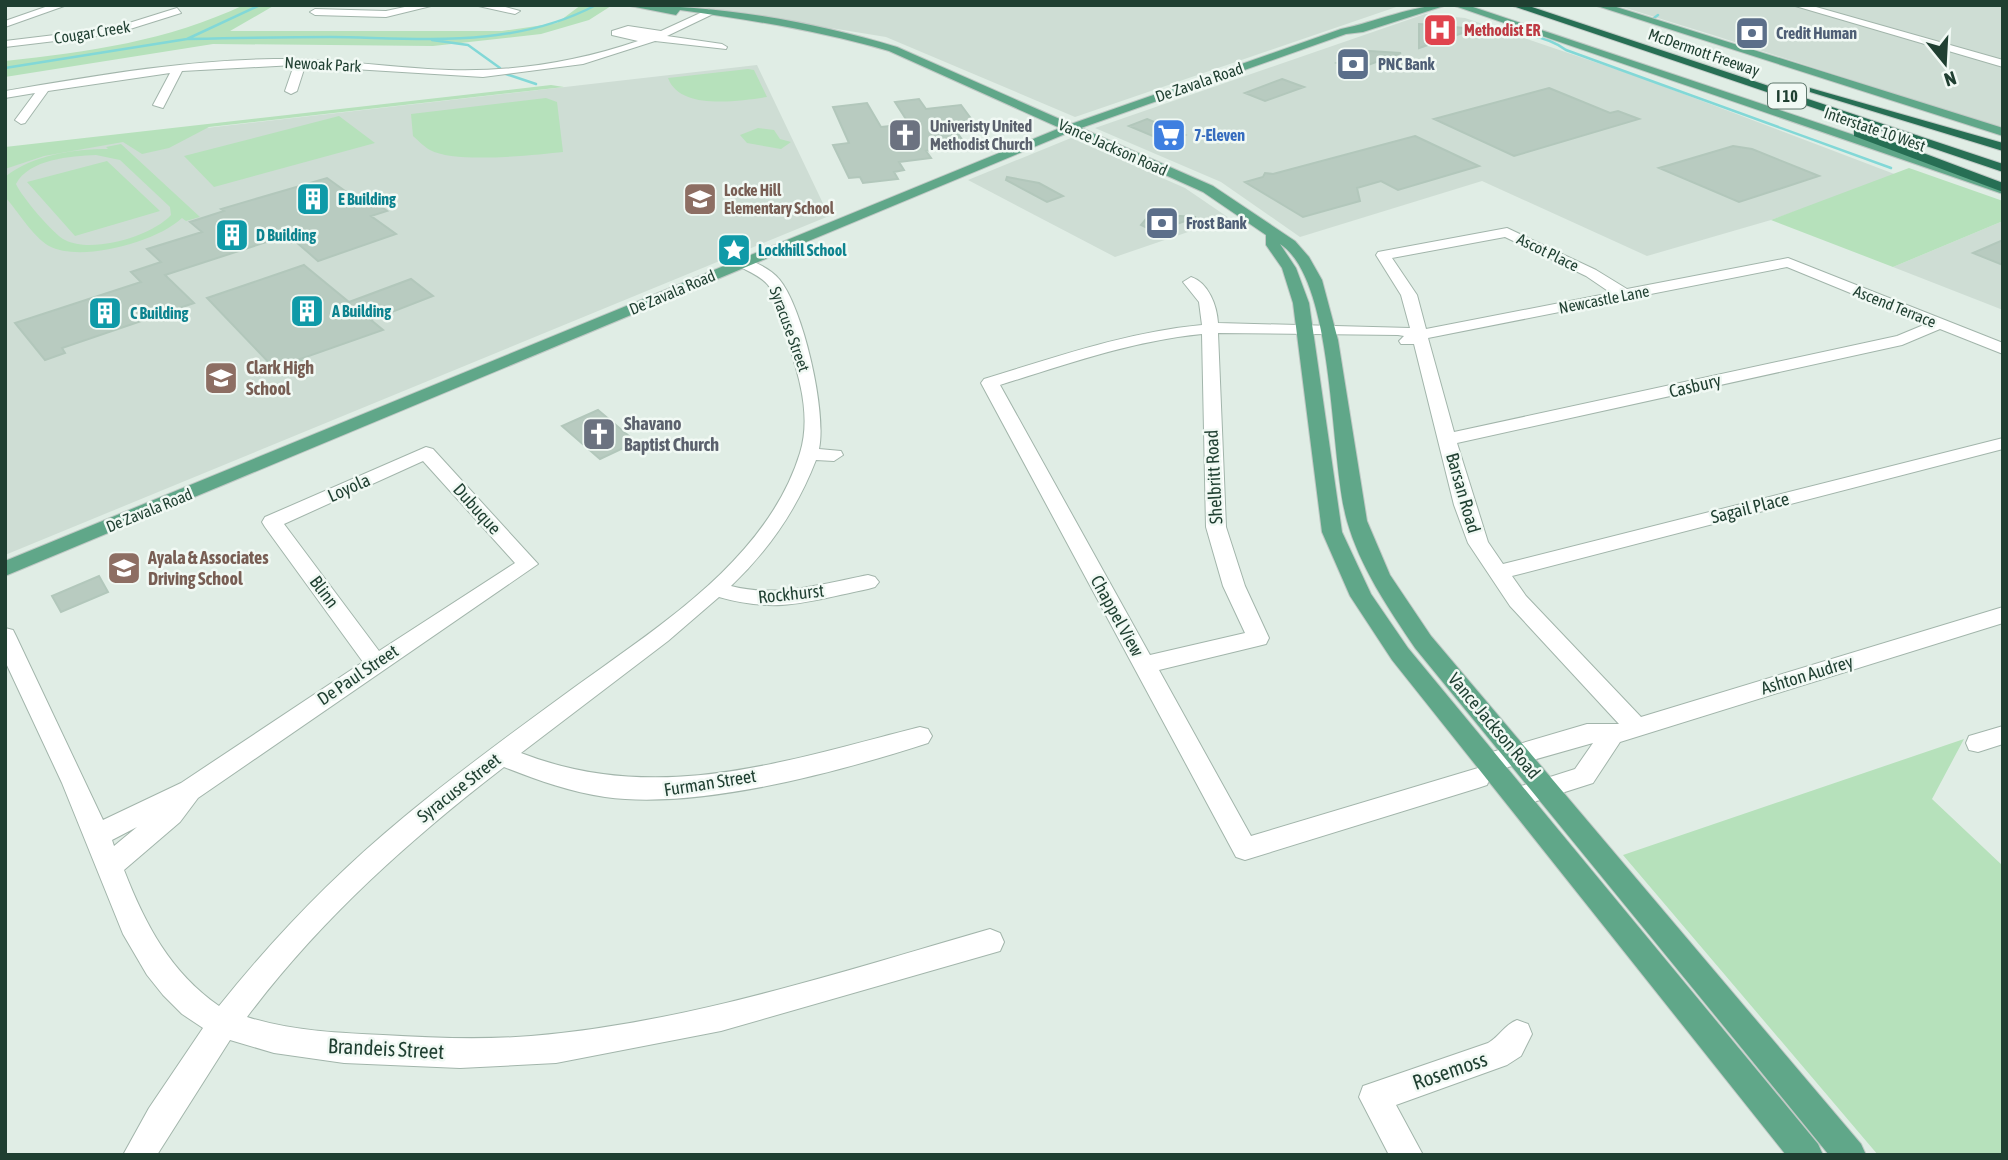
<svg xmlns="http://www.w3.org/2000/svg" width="2008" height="1160" font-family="'Asap Condensed',sans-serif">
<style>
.built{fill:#ceddd4}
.green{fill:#b6e1bb;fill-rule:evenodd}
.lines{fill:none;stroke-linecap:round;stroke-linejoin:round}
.stream{stroke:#82d8d7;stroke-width:2.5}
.building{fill:#b8cbc0;stroke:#b2c7bb;stroke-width:2}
.minor-casing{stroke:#a2b5ab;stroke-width:2}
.major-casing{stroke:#c0c9c5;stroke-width:2}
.highway-casing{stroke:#c0c9c5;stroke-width:2}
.minor{fill:#fff;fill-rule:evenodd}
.major{fill:#60a789;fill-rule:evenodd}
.highway{fill:#276f54;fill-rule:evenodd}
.labels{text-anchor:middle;stroke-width:5;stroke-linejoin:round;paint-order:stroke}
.far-health-label{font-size:16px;font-weight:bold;fill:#be3a42;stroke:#f1f9f4;text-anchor:start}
.far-street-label{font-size:16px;fill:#1f3f31;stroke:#f1f9f4}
.far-service-label{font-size:16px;font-weight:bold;fill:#4e5e75;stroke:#f1f9f4;text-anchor:start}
.shield{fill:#f1f9f4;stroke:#5e776c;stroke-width:2}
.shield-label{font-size:16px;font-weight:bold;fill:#1f3f31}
.far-worship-label{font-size:16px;font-weight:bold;fill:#5b616d;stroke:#f1f9f4;text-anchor:start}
.far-shop-label{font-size:16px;font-weight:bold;fill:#366cbe;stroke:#f1f9f4;text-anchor:start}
.far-education-label{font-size:16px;font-weight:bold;fill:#785e54;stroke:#f1f9f4;text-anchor:start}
.far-culture-label{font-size:16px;font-weight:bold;fill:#0d838f;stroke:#f1f9f4;text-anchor:start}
.education-label{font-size:18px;font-weight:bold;fill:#785e54;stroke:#f1f9f4;text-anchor:start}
.street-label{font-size:18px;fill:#1f3f31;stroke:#f1f9f4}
.worship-label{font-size:18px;font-weight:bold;fill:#5b616d;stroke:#f1f9f4;text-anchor:start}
.near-street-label{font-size:21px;fill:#1f3f31;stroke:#f1f9f4}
</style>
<rect width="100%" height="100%" fill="#e0ede5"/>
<path class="built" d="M689,5H1402L1075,117L886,37Z
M1616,5H2003V129L1716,36Z
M1425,14L1465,18L1639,77L1897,175L1771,220L1647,256L1482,181L1300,237L1221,182L1095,128Z
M757,65L829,216L5,555V151Z
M1071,138L1185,188L1229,218L1115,257L968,180Z
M2003,221V310L1893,267Z"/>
<path class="green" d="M244,5H275L230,31H502L557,23L581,5L611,6L589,20L541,34L433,46L213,44L5,77V61C89,52 167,41 244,5Z
M748,69L754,70L767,97C739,101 680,111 668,78Z
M551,85L564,87L209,127L169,148L142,154L123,142L44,156L5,169V147Z
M546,98L557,102L563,152C534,155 455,164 430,150C424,147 418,140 413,136L411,114Z
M339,116L375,143L214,187L184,156Z
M758,128L774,130L780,139L791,142L781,149L747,143L740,135Z
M121,144L200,217L186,221L182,218C157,242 80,263 49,246C32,236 18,211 5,197V177C32,155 74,149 108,149L106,147ZM96,155L120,160L170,207L171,215C152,236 92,254 65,240C54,235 21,196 16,184C29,159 71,156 96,155Z
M107,161L160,211L75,236L27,182Z
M1909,168L2003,201V221L1893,267L1771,220Z
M1964,739L1932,799L2003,866V1155H1878L1623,855Z"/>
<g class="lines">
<path class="stream" d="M1654,18L1658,15
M1487,35C1510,30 1546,35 1566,50L1891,168
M187,39C235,38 283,37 331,37C421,38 513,49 596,5
M432,40L468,45L500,68
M5,68L187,39L260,5
M506,74L536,84"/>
</g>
<path class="building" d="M1419,24L1435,25L1474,29L1419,48Z
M1369,51L1401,53L1357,69L1337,63Z
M1282,79L1304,87L1265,101L1245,93Z
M1549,88L1610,113L1618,111L1639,119L1514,156L1434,119Z
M919,99L926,109L961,105L975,124L953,127L964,142L926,151L931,158L899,162L904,170L894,172L898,179L863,183L860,177L849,178L833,145L849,143L833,107L867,103L881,127L909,124L895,102Z
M1147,119L1185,135L1167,142L1129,126Z
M1415,136L1479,166L1398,190L1381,181L1357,188L1360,201L1303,217L1245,182L1263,177L1265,173L1273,174Z
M1733,146L1752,149L1819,176L1739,202L1659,168Z
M1007,177L1039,183L1063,196L1047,202L1006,180Z
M327,178L359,201L369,198L387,211L371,216L396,234L318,261L288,235L165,275L194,303L62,348L65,353L45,360L15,323L141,282L131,272L161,262L147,249L202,232L190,222L224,211L221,209Z
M1158,215H1164L1196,217L1155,232L1141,225L1147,218Z
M2003,240V265L1973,253Z
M304,265L349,302L411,279L433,296L371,320L383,330L300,359L303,361L277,371L207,298Z
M598,410L636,442L600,459L562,426Z
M99,576L108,592L61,612L52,596Z"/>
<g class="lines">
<g class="minor-casing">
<path id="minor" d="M51,5H67L5,27V21Z
M414,5H435L386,17L315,15L310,12L315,9L386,11Z
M474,5H498L520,11L515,14Z
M1792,5H1809L2003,60V67Z
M177,8L181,13L114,34L5,47V41L113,28Z
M709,9L713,14L667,36L722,44L727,47L726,49L655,41L583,64L483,77L305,66L297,91L291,94L285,91L294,65L182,71L163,108L153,105L170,73L48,91L25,123L21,124L15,120L35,93L5,98V91C94,76 184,60 274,59C333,58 391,68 449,70C514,72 576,62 638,41L612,35V31L628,26L661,31Z
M1507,228L1596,270L1627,289L1788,258L2003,343V354L1940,329L1902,345L1457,443L1488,542L1503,564L2003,438V449L1512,576L1526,596L1641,717L2003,607V623L1620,742L1593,783L1518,807L1509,804L1505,797L1509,790L1575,769L1593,743L1491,772L1482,769L1479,762L1482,755L1587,724H1619L1510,606L1468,543L1454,505L1414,344H1401L1399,341L1404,336L1398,335L1218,333L1226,527L1245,586L1269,638L1266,644L1258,646L1159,670L1251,836L1478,768L1487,771L1490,778L1487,785L1478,788L1245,860L1236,857L981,383L984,379C1056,357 1127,332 1202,325L1199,302L1183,282L1191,277C1209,283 1217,306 1218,323L1410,328L1401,295L1376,255L1378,252ZM1505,237L1586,276L1611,293L1426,329L1417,295L1392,258ZM1787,267L1926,324L1897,336L1454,432L1428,338ZM1202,334L1206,527L1223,586L1245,633L1150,655L1000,385C1067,364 1132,341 1202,334Z
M742,258C754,261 771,269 779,279C803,307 827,412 819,449L841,451L843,455L834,461L816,460C797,509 769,550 731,586C777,598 822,584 868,575L875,577L879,582L875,587L868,589C809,601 779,614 719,597L668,641L521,753C657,806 785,761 920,727L928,729L932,736L928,743C838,772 699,810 605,797C570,792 537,780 504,767C408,841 320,920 247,1017C291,1031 337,1033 383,1035C432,1038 482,1040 531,1036C687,1023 840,972 990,929L1000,933L1004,942L1000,951L721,1031L556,1063L460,1068L344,1063L274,1053L230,1040L157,1155H123L149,1108L203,1028L182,1014L163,995L147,975L123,934L62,783L5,661V628L13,630L16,636L103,820L181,783L363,662L265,527L262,522L265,517L426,447L433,449L538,564L198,798L180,822L124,870C145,924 170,972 219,1006C275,936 335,874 404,817C457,773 512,733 568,692C654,629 767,561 800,453C810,421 802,386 792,355C785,333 782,302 768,285C761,276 747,271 737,265L735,262ZM423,461L515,563L379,651L284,524ZM137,827L114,846L112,840Z
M2003,726V744L1978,752L1969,750L1966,743L1969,736Z
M1517,1020L1528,1024L1532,1034L1521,1056L1507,1065L1396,1105L1423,1155H1389L1359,1097L1363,1086L1488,1043C1500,1036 1504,1025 1517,1020Z"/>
</g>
<g class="major-casing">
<path id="major" d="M625,5C714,5 808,20 897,47L1071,124L1341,29C1376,22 1412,5 1447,5L1363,32L1346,34L1081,128L1213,186L1295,241L1309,257L1322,280L1338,340L1367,521L1390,575L1431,636L1861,1144L1866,1155H1829L1415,648C1388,608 1360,567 1347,521C1329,457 1336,280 1280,244L1296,268L1309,303L1342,532L1371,594L1408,648L1818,1144L1823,1155H1786L1392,660L1350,596L1322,532L1293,303L1282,268L1266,245V235L1203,192L1070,132L5,576V561L1060,128L889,51C821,31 751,20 680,10L676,15Z
M1452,5H1467L2003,185V194Z
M1594,5H1610L2003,128V136Z"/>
</g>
<g class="highway-casing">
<path id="highway" d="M1510,5H1526L2003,164V172Z
M1810,88L2003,143V151L1810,92Z
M1854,130H1862L2003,183V192L1854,136Z"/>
</g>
<use href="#minor" class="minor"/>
<use href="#major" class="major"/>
<use href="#highway" class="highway"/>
</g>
<defs>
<g id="hospital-square" transform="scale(1.75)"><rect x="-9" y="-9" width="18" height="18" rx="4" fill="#e0444e" stroke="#f1f9f4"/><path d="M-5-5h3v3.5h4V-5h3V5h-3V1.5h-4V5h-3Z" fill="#fff"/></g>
<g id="bank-square" transform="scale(1.75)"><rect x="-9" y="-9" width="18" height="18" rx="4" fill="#5c6f8a" stroke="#f1f9f4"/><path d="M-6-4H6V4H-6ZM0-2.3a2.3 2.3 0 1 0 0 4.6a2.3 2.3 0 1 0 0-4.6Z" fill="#fff"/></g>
<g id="church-square" transform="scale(1.75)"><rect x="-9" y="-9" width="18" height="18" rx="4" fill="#6b7280" stroke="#f1f9f4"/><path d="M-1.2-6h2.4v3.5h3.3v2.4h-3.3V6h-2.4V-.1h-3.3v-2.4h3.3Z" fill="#fff"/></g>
<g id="supermarket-square" transform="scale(1.75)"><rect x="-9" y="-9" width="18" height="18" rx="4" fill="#3f7fe0" stroke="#f1f9f4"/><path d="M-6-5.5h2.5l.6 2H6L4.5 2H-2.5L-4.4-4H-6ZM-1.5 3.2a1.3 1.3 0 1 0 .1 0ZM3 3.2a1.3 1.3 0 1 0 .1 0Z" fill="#fff"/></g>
<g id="building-square" transform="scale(1.75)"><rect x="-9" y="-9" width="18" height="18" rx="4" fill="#0f9aa8" stroke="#f1f9f4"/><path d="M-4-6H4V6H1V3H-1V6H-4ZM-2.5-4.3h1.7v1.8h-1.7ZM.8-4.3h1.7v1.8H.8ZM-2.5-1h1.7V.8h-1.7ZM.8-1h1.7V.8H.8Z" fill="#fff"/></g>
<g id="school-square" transform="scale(1.75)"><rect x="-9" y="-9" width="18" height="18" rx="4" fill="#8d6e63" stroke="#f1f9f4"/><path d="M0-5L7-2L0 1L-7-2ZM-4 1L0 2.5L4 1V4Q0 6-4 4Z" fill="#fff"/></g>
<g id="sight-square" transform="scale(1.75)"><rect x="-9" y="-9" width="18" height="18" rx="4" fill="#0f9aa8" stroke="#f1f9f4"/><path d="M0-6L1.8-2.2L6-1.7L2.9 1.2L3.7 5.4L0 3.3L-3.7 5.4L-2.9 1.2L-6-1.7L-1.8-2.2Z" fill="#fff"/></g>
</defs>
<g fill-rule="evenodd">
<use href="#hospital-square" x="1440" y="30"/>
<use href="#bank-square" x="1752" y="33"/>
<use href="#bank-square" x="1353" y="64"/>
<use href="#church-square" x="905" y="135"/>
<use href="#supermarket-square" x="1169" y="135"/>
<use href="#building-square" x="313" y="199"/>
<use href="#school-square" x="700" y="199"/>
<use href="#bank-square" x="1162" y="223"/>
<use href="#building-square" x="232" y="235"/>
<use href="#sight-square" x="734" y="250"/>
<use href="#building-square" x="307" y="311"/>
<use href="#building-square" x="105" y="313"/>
<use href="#school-square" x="221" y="378"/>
<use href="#church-square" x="599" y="434"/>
<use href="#school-square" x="124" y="568"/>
</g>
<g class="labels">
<g class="far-health-label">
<text x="1464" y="36">Methodist ER</text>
</g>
<g class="far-street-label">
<text transform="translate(92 32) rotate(-9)" y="6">Cougar Creek</text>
<text transform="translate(1704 52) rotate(19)" y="6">McDermott Freeway</text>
<text transform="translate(323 64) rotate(3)" y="6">Newoak Park</text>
<text transform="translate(1199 82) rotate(-19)" y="6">De Zavala Road</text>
<text transform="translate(1875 129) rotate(19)" y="6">Interstate 10 West</text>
<text transform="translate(1113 147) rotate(24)" y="6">Vance Jackson Road</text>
<text transform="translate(1548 252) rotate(26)" y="6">Ascot Place</text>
<text transform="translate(672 292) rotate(-23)" y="6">De Zavala Road</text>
<text transform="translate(1604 299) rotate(-11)" y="6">Newcastle Lane</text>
<text transform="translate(1895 306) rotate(22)" y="6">Ascend Terrace</text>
<text transform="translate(790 329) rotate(70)" y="6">Syracuse Street</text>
<text transform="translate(149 510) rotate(-22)" y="6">De Zavala Road</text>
</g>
<g class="far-service-label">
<text x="1776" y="39">Credit Human</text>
<text x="1378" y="70">PNC Bank</text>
<text x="1186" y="229">Frost Bank</text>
</g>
<rect class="shield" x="1768" y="83.5" width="38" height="25" rx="5"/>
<g class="shield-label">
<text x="1787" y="102">I 10</text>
</g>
<g class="far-worship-label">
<text x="930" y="132">Univeristy United<tspan x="930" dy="18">Methodist Church</tspan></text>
</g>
<g class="far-shop-label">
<text x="1194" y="141">7-Eleven</text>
</g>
<g class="far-education-label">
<text x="724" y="196">Locke Hill<tspan x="724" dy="18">Elementary School</tspan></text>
</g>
<g class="far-culture-label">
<text x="338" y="205">E Building</text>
<text x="256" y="241">D Building</text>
<text x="758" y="256">Lockhill School</text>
<text x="332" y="317">A Building</text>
<text x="130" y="319">C Building</text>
</g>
<g class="education-label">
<text x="246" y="374">Clark High<tspan x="246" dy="21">School</tspan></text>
<text x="148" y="564">Ayala &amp; Associates<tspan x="148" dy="21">Driving School</tspan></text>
</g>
<g class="street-label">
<text transform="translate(1695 386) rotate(-13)" y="6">Casbury</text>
<text transform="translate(1214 477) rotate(-93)" y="6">Shelbritt Road</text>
<text transform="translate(349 488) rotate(-24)" y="6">Loyola</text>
<text transform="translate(1463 493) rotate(74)" y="6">Barsan Road</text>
<text transform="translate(1750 508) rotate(-14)" y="6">Sagail Place</text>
<text transform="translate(477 509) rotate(48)" y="6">Dubuque</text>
<text transform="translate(324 592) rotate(53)" y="6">Blinn</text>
<text transform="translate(791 594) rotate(-6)" y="6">Rockhurst</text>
<text transform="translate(1117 616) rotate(61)" y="6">Chappel View</text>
<text transform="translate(358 675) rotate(-34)" y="6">De Paul Street</text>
<text transform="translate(1807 675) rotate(-17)" y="6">Ashton Audrey</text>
<text transform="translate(1494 726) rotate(50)" y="6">Vance Jackson Road</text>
<text transform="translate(710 783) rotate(-9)" y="6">Furman Street</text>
<text transform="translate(459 788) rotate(-38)" y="6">Syracuse Street</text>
</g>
<g class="worship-label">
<text x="624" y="430">Shavano<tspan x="624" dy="21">Baptist Church</tspan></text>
</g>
<g class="near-street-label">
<text transform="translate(386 1049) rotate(3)" y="7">Brandeis Street</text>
<text transform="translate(1450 1071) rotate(-19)" y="7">Rosemoss</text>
</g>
</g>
<rect width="2008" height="1160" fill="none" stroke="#1f3f31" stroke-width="14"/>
<g transform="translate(1945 63) rotate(162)" stroke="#f1f9f4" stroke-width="5" paint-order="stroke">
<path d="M0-5L12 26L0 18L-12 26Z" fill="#1f3f31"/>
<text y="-10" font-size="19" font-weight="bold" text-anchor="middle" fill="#1f3f31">N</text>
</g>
</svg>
